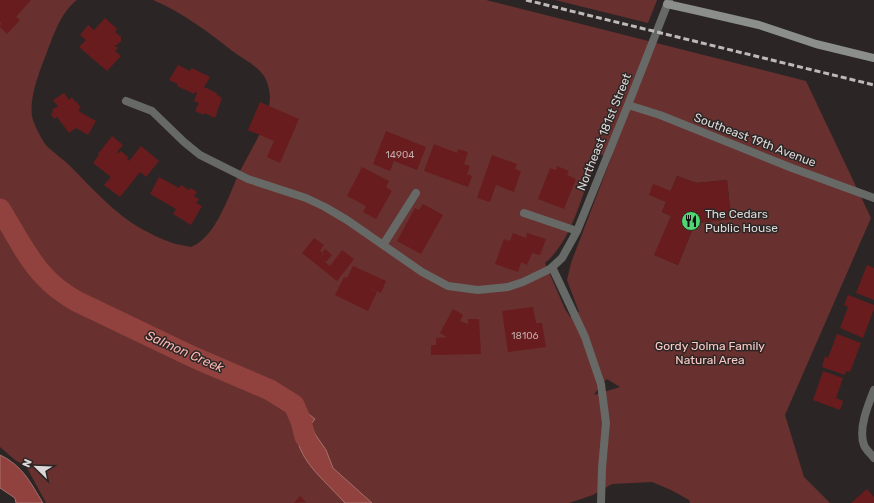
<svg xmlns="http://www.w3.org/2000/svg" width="874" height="503" font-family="Rubik,sans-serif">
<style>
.green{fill:#68302e;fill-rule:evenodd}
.water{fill:#92423e;stroke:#a86f6c}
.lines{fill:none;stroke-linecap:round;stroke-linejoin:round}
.river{stroke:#92423e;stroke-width:21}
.building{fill:#691c1d}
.street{stroke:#676967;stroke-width:8}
.secondary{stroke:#8b8e8b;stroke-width:8}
.rail{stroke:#bebaba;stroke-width:3;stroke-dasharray:6 3;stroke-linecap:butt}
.labels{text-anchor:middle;stroke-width:3;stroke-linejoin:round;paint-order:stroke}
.number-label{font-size:10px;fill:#bfa9a9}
.street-label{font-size:12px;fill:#dcd8d8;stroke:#2b2625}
.poi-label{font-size:12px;fill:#dcd8d8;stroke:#2b2625;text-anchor:start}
.park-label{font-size:12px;fill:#fccbc7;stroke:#2b2625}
.water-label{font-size:13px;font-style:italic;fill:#fcb5af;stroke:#2b2625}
</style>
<rect width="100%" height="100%" fill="#2b2625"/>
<path class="green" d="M0,0H77C61,12 54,34 47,52C40,70 29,97 32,116C34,125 40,136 45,144C52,152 62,158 70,166C92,188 113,212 140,228C151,234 165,241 176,244C181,245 186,246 191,247C214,238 227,201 236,180C247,154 268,128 270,99C270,92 268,82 264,76C257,66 244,59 235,53C209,33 184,13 153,0H486L806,81L871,218L785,415L804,477L830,503H690L689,500L671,490L652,482L612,484L593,495L569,503H46L26,466L15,460L0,447ZM599,154L611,158L571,263L567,280L579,312L570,317L565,309L545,263C575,238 582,189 599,154ZM677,176L696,183L727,180L731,219L695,223L678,265L655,255L671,216L662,212ZM607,379L620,387L594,395L601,384Z
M555,0H657L648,23Z"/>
<path class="water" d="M296,404L315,419L311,424L315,434L326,450L333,468L372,503H345C314,469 289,455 296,404Z
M0,455C23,466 30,482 43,503H16L15,498L0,488Z"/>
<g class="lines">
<path class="river" d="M0,209C14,231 26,257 44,276C53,286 64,294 76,301L193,357L270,390L294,405L301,421L305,437"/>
</g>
<path class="building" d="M0,0H31L16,17L20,20L7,34L0,27L1,23L0,22Z
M105,18L117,29L115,32L121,37V41L117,45H114L118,48L115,51L121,56L107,71L79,47L86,40L80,35L88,25L94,30Z
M178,65L190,71L192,68L210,77L204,87L217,93L216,94L222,98L215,118L205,113L204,115L195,111L199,103L194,101L197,93L195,92L194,94L177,86L178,84L169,80Z
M64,93L69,100L72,97L75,102L76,101L81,108L78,110L80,112L96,121L88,135L76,128L69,133L57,117L54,119L51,114L53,112L52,110L58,106L53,100Z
M260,102L299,119L280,163L267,157L274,141L248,130Z
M386,131L426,147L417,170L394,161L390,171L373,164Z
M112,136L123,145L117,152L119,153L121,151L128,157L127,159L129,161L141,146L159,161L146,177L140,172L120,197L104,185L111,177L93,163L99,155L98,154Z
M434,144L457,153L458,149L468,152L464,164L470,166L467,174L472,176L468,187L424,171Z
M492,155L517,164L515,169L521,171L514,192L496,185L490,202L477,198Z
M557,166L569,171L567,175L576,179L564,209L538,199L550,168L556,170Z
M362,167L389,181L386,187L392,191L376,219L363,212L366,206L347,196Z
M677,176L696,183L727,180L731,219L695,223L678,265L654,255L671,216L662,212L666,202L649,195L653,184L671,191Z
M159,177L179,188L181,185L189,190L191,188L197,192L194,196L199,199L196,203L202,206L191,225L173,214L176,209L150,194Z
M423,204L443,215L421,254L397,241L415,208L419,210Z
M513,233L526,238L527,233L546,239L540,255L532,253L527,265L521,262L518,272L495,264L504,239L510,241Z
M314,238L324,245L320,251L323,253L320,258L324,253L322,252L325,249L332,255L326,262L322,260L330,266L342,250L354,259L337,281L302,253Z
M867,265L874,268V300L856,293Z
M353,266L386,281L381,293L365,286L377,292L368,311L335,295L344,277L347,278Z
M848,295L874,305V309L863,338L840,328L848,307L844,305Z
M533,307L536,323H542L546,347L508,352L502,311Z
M453,309L463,315L460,321L468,324V319H479L481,354L431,355V345H436V338L447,337L440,333Z
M837,334L861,343L850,372L846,371L845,375L822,367L825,356L828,358Z
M823,371L843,378L836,398L843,401L840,410L813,400Z
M867,489L874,497V503H851Z
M300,496L306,502L294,503Z"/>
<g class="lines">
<path class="street" d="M126,101L152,111L184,142L200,155L248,179L306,198L325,207L347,220L422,272L448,286L478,290L508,287L523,282L550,269L562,258L577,231L628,105L669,0
M628,105L660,115L792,168L874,198
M524,213L577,231
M383,245L416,193
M552,267L585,337L601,384L606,423L602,468L601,503
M874,390C868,405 858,429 864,445C866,450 871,454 874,458"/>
<path class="secondary" d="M667,4L694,10L759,25L816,44L874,58"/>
<path class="rail" d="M526,0L874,85"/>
</g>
<defs>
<g id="restaurant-disc" transform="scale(1)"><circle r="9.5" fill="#52d673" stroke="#2b2625"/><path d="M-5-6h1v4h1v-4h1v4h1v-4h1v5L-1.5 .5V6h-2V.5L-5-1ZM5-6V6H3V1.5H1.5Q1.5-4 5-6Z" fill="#111"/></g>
</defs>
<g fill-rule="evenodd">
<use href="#restaurant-disc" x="691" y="221"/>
</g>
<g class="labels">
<g class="number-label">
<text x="400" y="158">14904</text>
<text x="525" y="339">18106</text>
</g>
<g class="street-label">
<text transform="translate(604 132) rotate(-68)" y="4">Northeast 181st Street</text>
<text transform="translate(755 140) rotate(21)" y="4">Southeast 19th Avenue</text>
</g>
<g class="poi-label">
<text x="705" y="218">The Cedars<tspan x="705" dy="14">Public House</tspan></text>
</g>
<g class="park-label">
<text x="710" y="350">Gordy Jolma Family<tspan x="710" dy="14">Natural Area</tspan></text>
</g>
<g class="water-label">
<text transform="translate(185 351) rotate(24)" y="5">Salmon Creek</text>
</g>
</g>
<g transform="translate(36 467) rotate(293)" stroke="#2b2625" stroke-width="3" paint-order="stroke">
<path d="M0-3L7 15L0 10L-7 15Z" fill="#dcd8d8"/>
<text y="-6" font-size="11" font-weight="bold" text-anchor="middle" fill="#dcd8d8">N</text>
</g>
</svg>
